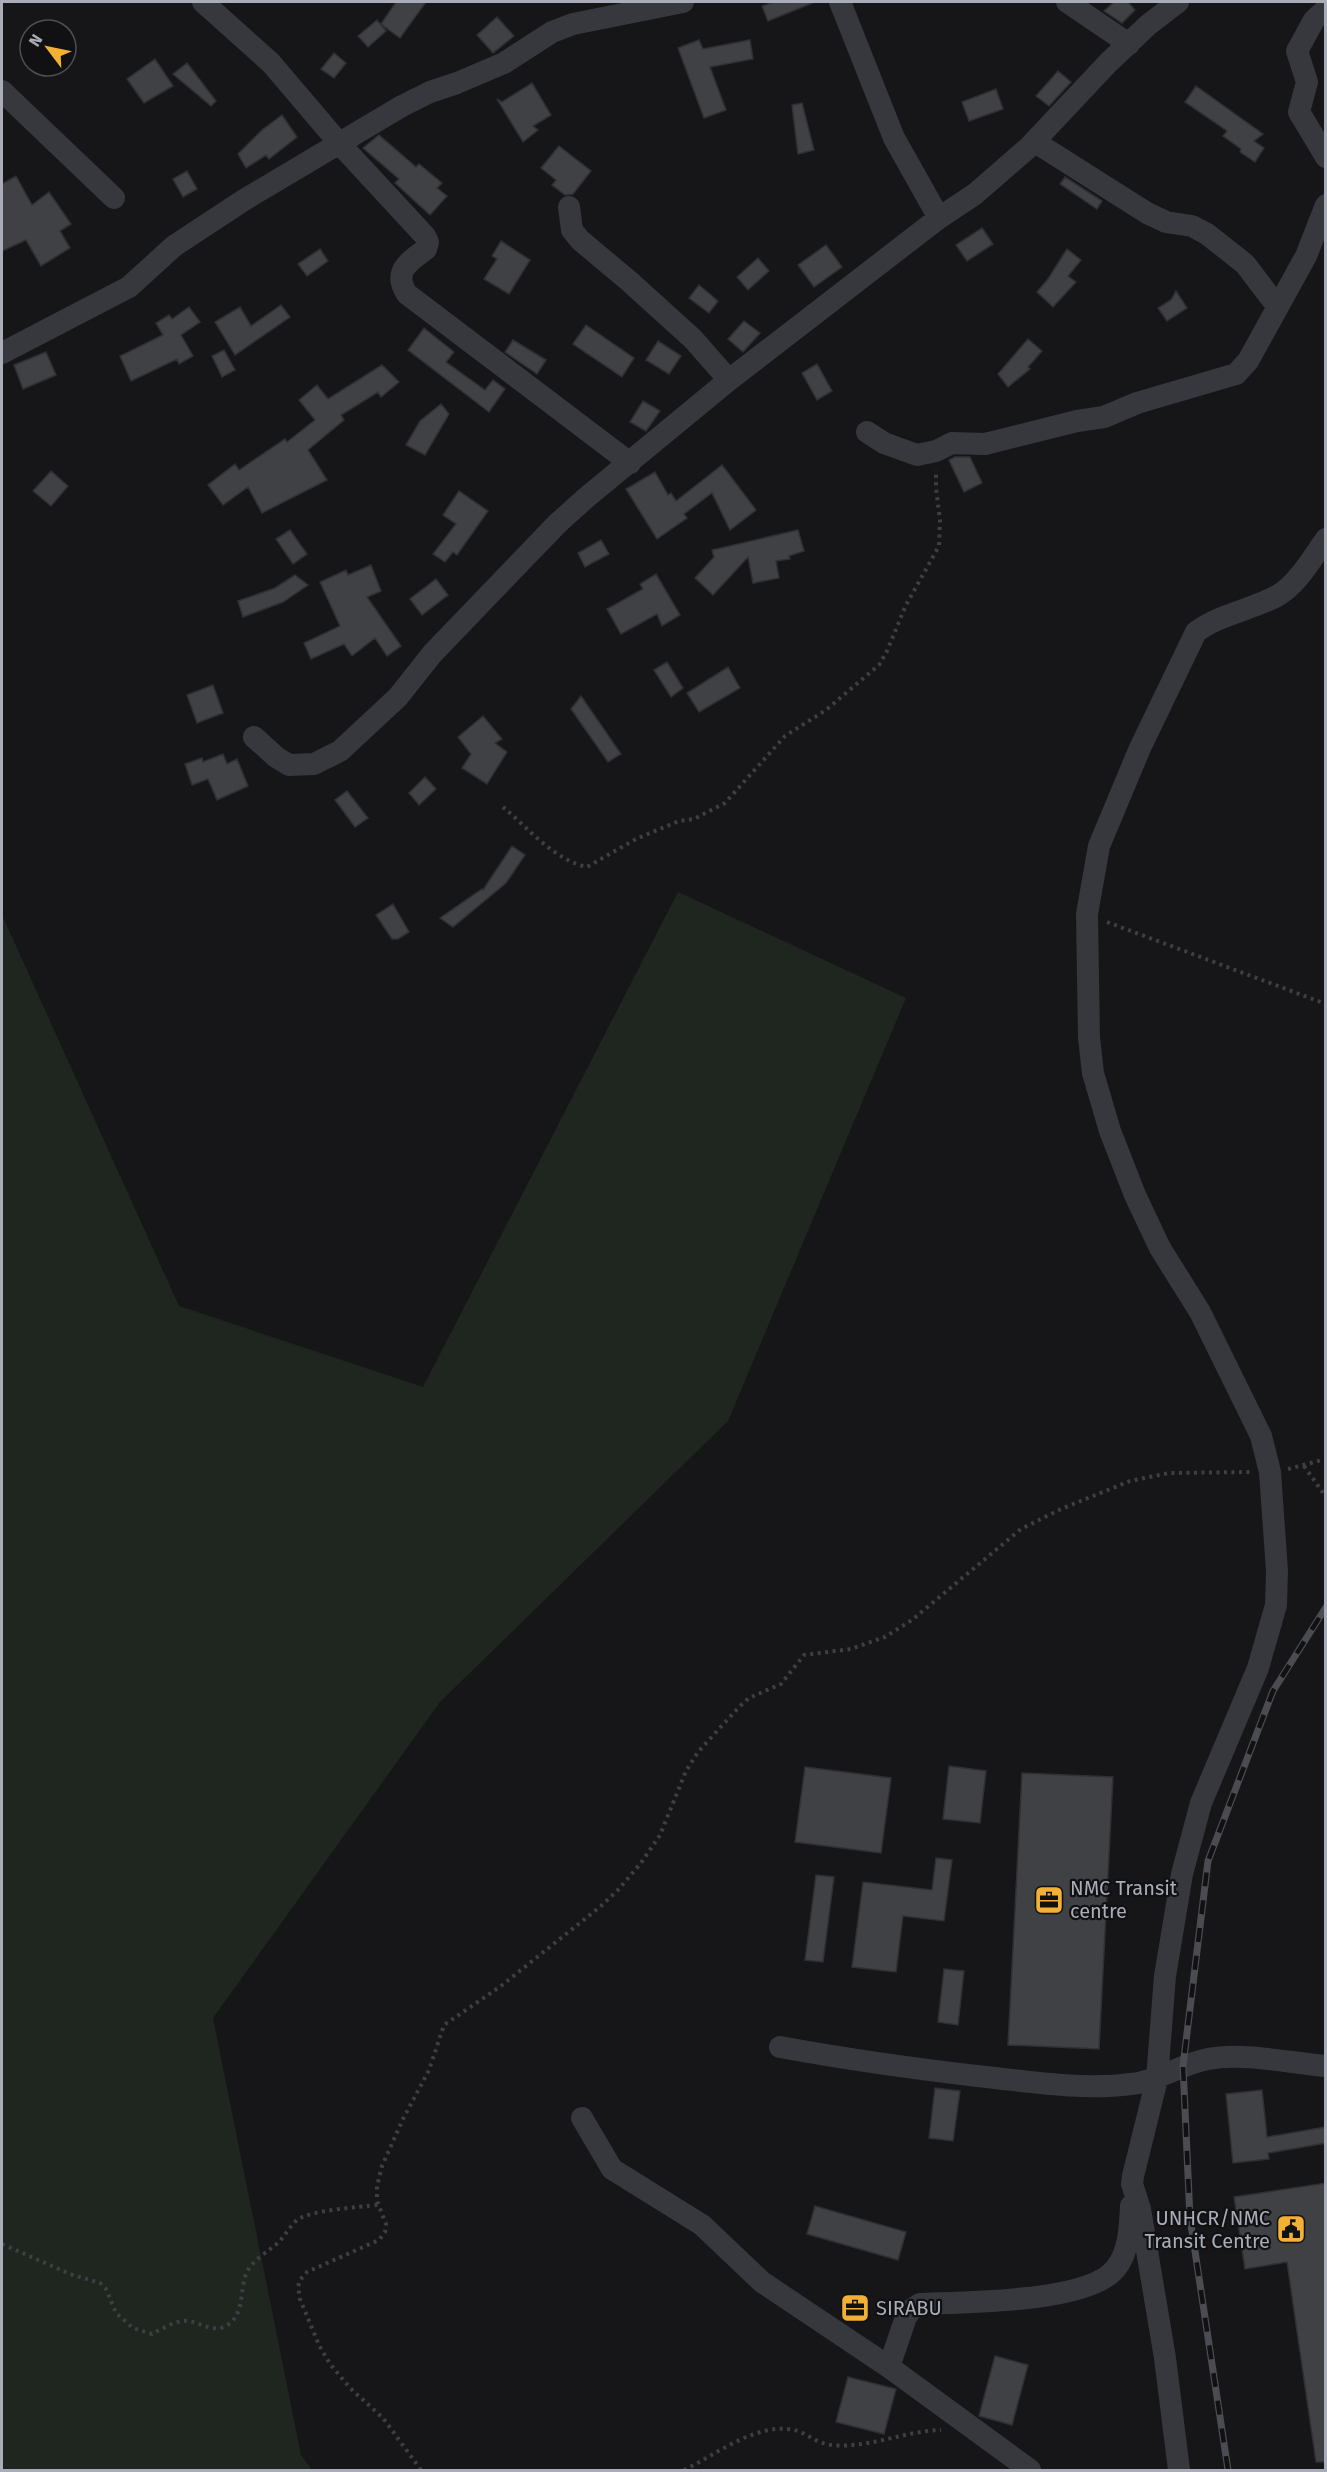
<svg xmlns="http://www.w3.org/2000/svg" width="1327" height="2472" font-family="'Fira Sans',sans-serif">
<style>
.green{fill:#1e261f}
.building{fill:#404145;stroke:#303034;stroke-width:1.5}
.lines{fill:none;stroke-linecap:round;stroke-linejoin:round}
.path{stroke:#3d3f44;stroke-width:4;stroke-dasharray:3 4.5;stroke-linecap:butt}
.minor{stroke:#37383d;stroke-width:22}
.rail-casing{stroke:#4a4c52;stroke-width:7}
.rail{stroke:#111113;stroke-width:4.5;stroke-dasharray:14;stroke-linecap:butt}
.labels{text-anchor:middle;stroke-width:4.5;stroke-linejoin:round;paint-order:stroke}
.poi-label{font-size:20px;fill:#a8adb8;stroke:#111113;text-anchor:start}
</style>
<rect width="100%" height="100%" fill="#161618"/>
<path class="green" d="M678,892L906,998L728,1421L440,1702L213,2018L301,2455L312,2470H2V915L179,1306L423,1387Z"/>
<path class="building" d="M396,2H426L400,38L381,24Z
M774,2H815L768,21L762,6Z
M1114,2H1128L1135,10L1122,23L1104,11Z
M497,17L514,36L493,53L477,35Z
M377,20L386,31L368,47L358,36Z
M699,40L703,49L750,40L753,59L710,67L726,110L704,118L678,48Z
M334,53L346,63L334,78L321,69Z
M155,59L173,86L144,103L127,79Z
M187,63L216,101L211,106L173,74Z
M1058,71L1071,82L1049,106L1036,96Z
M532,83L551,115L533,126L538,130L523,142L497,99L502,102Z
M1196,86L1263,134L1254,141L1264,148L1255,162L1240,152L1241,149L1223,136L1227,131L1185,102Z
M996,89L1003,109L969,121L962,102Z
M802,103L814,150L798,154L792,105Z
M282,115L297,137L269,159L266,155L246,168L238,154L262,130Z
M379,135L416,167L419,164L442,183L437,188L447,196L430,215L395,183L399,179L363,148Z
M559,146L591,171L573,194L565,195L552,185L556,180L541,168Z
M187,171L197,189L183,197L173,179Z
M16,176L32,205L49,192L71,224L60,231L70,248L41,266L26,240L2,251V184Z
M1065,177L1102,201L1097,209L1060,184Z
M982,228L993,244L967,261L956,245Z
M501,241L530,260L509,294L484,279L497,259L492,256Z
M826,245L842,267L814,287L798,265Z
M320,249L328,261L307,276L298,264Z
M1067,249L1081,260L1068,276L1076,282L1053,307L1037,292L1048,279Z
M758,258L769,271L748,290L737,277Z
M699,285L718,301L709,313L689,298Z
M1176,291L1187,308L1167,321L1158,308L1171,300Z
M281,305L290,317L235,355L215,322L240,307L251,326Z
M189,307L200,322L181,335L193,356L179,364L177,359L131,381L120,356L163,335L156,323L169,315L172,319Z
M744,321L760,333L743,352L728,339Z
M586,325L634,358L622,377L573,344Z
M424,328L454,352L446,362L485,390L493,380L505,389L489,412L408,350Z
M1028,339L1042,351L1028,367L1030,369L1008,387L998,374Z
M513,340L546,360L537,374L505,352Z
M658,341L681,356L669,374L646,360Z
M224,350L235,370L222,377L212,356Z
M46,352L56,375L23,389L14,365Z
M817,364L832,391L817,400L802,373Z
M382,365L399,382L381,397L378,392L341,415L344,420L308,450L327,480L262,513L248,487L223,505L208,485L235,464L239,470L285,439L287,442L315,420L299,400L317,385L328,399Z
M643,401L660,411L646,431L630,422Z
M441,404L449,414L425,455L406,445L420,421Z
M955,457H970L982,483L964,492L949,460Z
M722,465L756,510L730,530L712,493L684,514L687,518L657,539L626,489L655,472L668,495L671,493L676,501Z
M51,471L68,486L51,506L33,491Z
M459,491L488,511L457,555L453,552L445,562L433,554L456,524L443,515Z
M290,530L307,554L293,564L276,539Z
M798,530L804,551L789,556L790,559L776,561L779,578L753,583L748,557L713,595L695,578L714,557L712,550Z
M601,540L609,554L585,567L578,553Z
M371,565L381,591L367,597L401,646L387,656L375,638L352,656L344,644L311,659L304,643L340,626L320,582L346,570L348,575Z
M656,574L680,615L662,626L657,614L621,634L607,609L643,589L640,584Z
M295,575L308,585L283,602L243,617L238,601L275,588Z
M436,579L448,595L422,615L410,599Z
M667,662L683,688L671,697L654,670Z
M728,667L740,688L699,712L687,693Z
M213,685L223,713L197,723L187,695Z
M581,696L621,754L608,762L571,709Z
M483,716L502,739L495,743L507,752L487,784L462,768L471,754L458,737Z
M223,754L227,764L237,759L248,786L217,800L208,779L192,785L185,764L202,758L203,762Z
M425,777L436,789L419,805L409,793Z
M347,791L368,818L355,827L335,800Z
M512,846L525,855L506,883L453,927L440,918L482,889L483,890Z
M393,904L409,932L398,939H392L376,915Z
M949,1766L986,1771L980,1823L943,1819Z
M805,1767L891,1778L881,1853L795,1842Z
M1022,1773L1113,1777L1099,2049L1008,2045Z
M936,1858L952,1860L944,1921L903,1916L896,1972L852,1967L863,1882L932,1890Z
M816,1875L834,1877L823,1962L805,1960Z
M944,1969L964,1971L958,2025L938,2022Z
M935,2088L960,2091L953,2141L929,2138Z
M1262,2090L1267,2137L1326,2127V2143L1268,2153L1269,2159L1233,2163L1226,2094Z
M1326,2183V2462H1316L1287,2262L1245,2269L1234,2197Z
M815,2206L906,2232L898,2260L807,2234Z
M995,2356L1028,2365L1012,2425L979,2416Z
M848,2377L896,2389L884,2434L836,2422Z"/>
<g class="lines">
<path class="path" d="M503,807C528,828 554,860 587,867L636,839L679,821L694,819L725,803L785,736L826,710L879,665L887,651L906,605L939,546L940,520L936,488V470
M1107,922L1326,1004
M1304,1466L1326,1497
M1288,1469L1326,1459
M2,2244L70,2274L100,2283L106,2289L116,2313L133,2328L152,2334C161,2329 172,2323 182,2321C197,2319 211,2334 226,2326C244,2316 240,2293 245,2277C249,2263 263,2255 273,2247C283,2240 288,2228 297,2220C310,2210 360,2207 378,2205
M421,2470L383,2418L350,2388L330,2364L319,2345L300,2299L298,2287L300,2280L307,2272L379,2240L385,2232L386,2224L377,2201V2186L382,2166L403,2119L429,2070L444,2025L501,1986L601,1906L618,1890L641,1863L660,1835L686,1771L698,1752L739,1707L749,1698L781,1684L804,1655L851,1649L885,1637L912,1620L1021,1529L1061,1509L1130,1481L1169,1473L1251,1472
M684,2470C716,2455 756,2422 794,2430C804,2432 813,2440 823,2443C831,2446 843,2446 851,2445C882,2443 909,2431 941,2430"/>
<path class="minor" d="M203,2L271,63L339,143L425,236L428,242L426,249C409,262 392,271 407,294L630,463
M840,2L894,138L939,218
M1067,2L1129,44
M1326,9L1314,20L1297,51L1307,82L1299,112L1326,157
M2,91L114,198
M1035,142L1147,213L1166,222L1192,226L1207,234L1245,264L1277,306
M569,207L572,230L580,240L629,281L693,339L729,380
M2,353L129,287L174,246L244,200L402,106L430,92L457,83L504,63L552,32L573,24L683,2
M867,432L884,443L917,455L936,451L952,443L985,444L1077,421L1104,417L1137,403L1236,374L1248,361L1306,256L1326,205
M254,737L276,757L289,765L314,764L340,751L398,697L432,654L558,523L587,497L729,380L939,218L975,194L1028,148L1108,63L1148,25L1178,2
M780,2047C851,2060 923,2070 995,2078C1039,2083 1087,2090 1131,2084C1159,2081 1181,2064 1208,2059C1241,2052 1291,2063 1326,2066
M582,2118L612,2169L702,2225L762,2282L889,2367L1030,2470
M889,2367L906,2317L911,2310L920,2304C963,2302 1090,2303 1116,2268C1129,2252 1130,2227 1131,2206
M1179,2470L1165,2358L1140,2209L1132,2184L1133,2176L1157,2079L1165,1976L1182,1874L1201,1803L1258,1668L1276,1605L1277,1571L1270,1472L1261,1436L1200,1312L1160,1248L1135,1195L1110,1131L1093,1073L1089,1038L1087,914L1099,846L1140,748L1196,632C1220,614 1251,610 1277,596C1298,584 1312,558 1326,539"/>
<g class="rail-casing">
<path id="rail" d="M1228,2470L1190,2218L1183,2066L1208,1861L1273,1691L1326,1607"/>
</g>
<use href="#rail" class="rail"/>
</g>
<defs>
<g id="office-square" transform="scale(1.5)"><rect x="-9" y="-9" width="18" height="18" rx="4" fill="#f2b134" stroke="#111113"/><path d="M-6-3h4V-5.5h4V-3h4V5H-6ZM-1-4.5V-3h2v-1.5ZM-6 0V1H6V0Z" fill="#111"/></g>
<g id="civic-square" transform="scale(1.5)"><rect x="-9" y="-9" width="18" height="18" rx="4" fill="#f2b134" stroke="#111113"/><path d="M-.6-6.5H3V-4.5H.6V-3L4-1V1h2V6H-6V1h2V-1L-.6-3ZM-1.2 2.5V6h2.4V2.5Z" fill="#111"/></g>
</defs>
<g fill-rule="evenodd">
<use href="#office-square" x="1049" y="1900"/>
<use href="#civic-square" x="1291" y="2229"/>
<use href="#office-square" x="855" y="2308"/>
</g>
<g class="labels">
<g class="poi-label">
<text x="1070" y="1895">NMC Transit<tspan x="1070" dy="23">centre</tspan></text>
<text x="1270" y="2225" text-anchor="end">UNHCR/NMC<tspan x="1270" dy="23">Transit Centre</tspan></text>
<text x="876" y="2315">SIRABU</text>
</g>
</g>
<rect width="1327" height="2472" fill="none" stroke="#a8adb8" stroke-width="6"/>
<g transform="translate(48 48) rotate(302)"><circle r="28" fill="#111113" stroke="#4d4f55" stroke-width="1.5"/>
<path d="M0-4.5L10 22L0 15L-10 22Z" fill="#f2b134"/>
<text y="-9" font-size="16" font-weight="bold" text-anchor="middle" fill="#a8adb8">N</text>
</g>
</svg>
